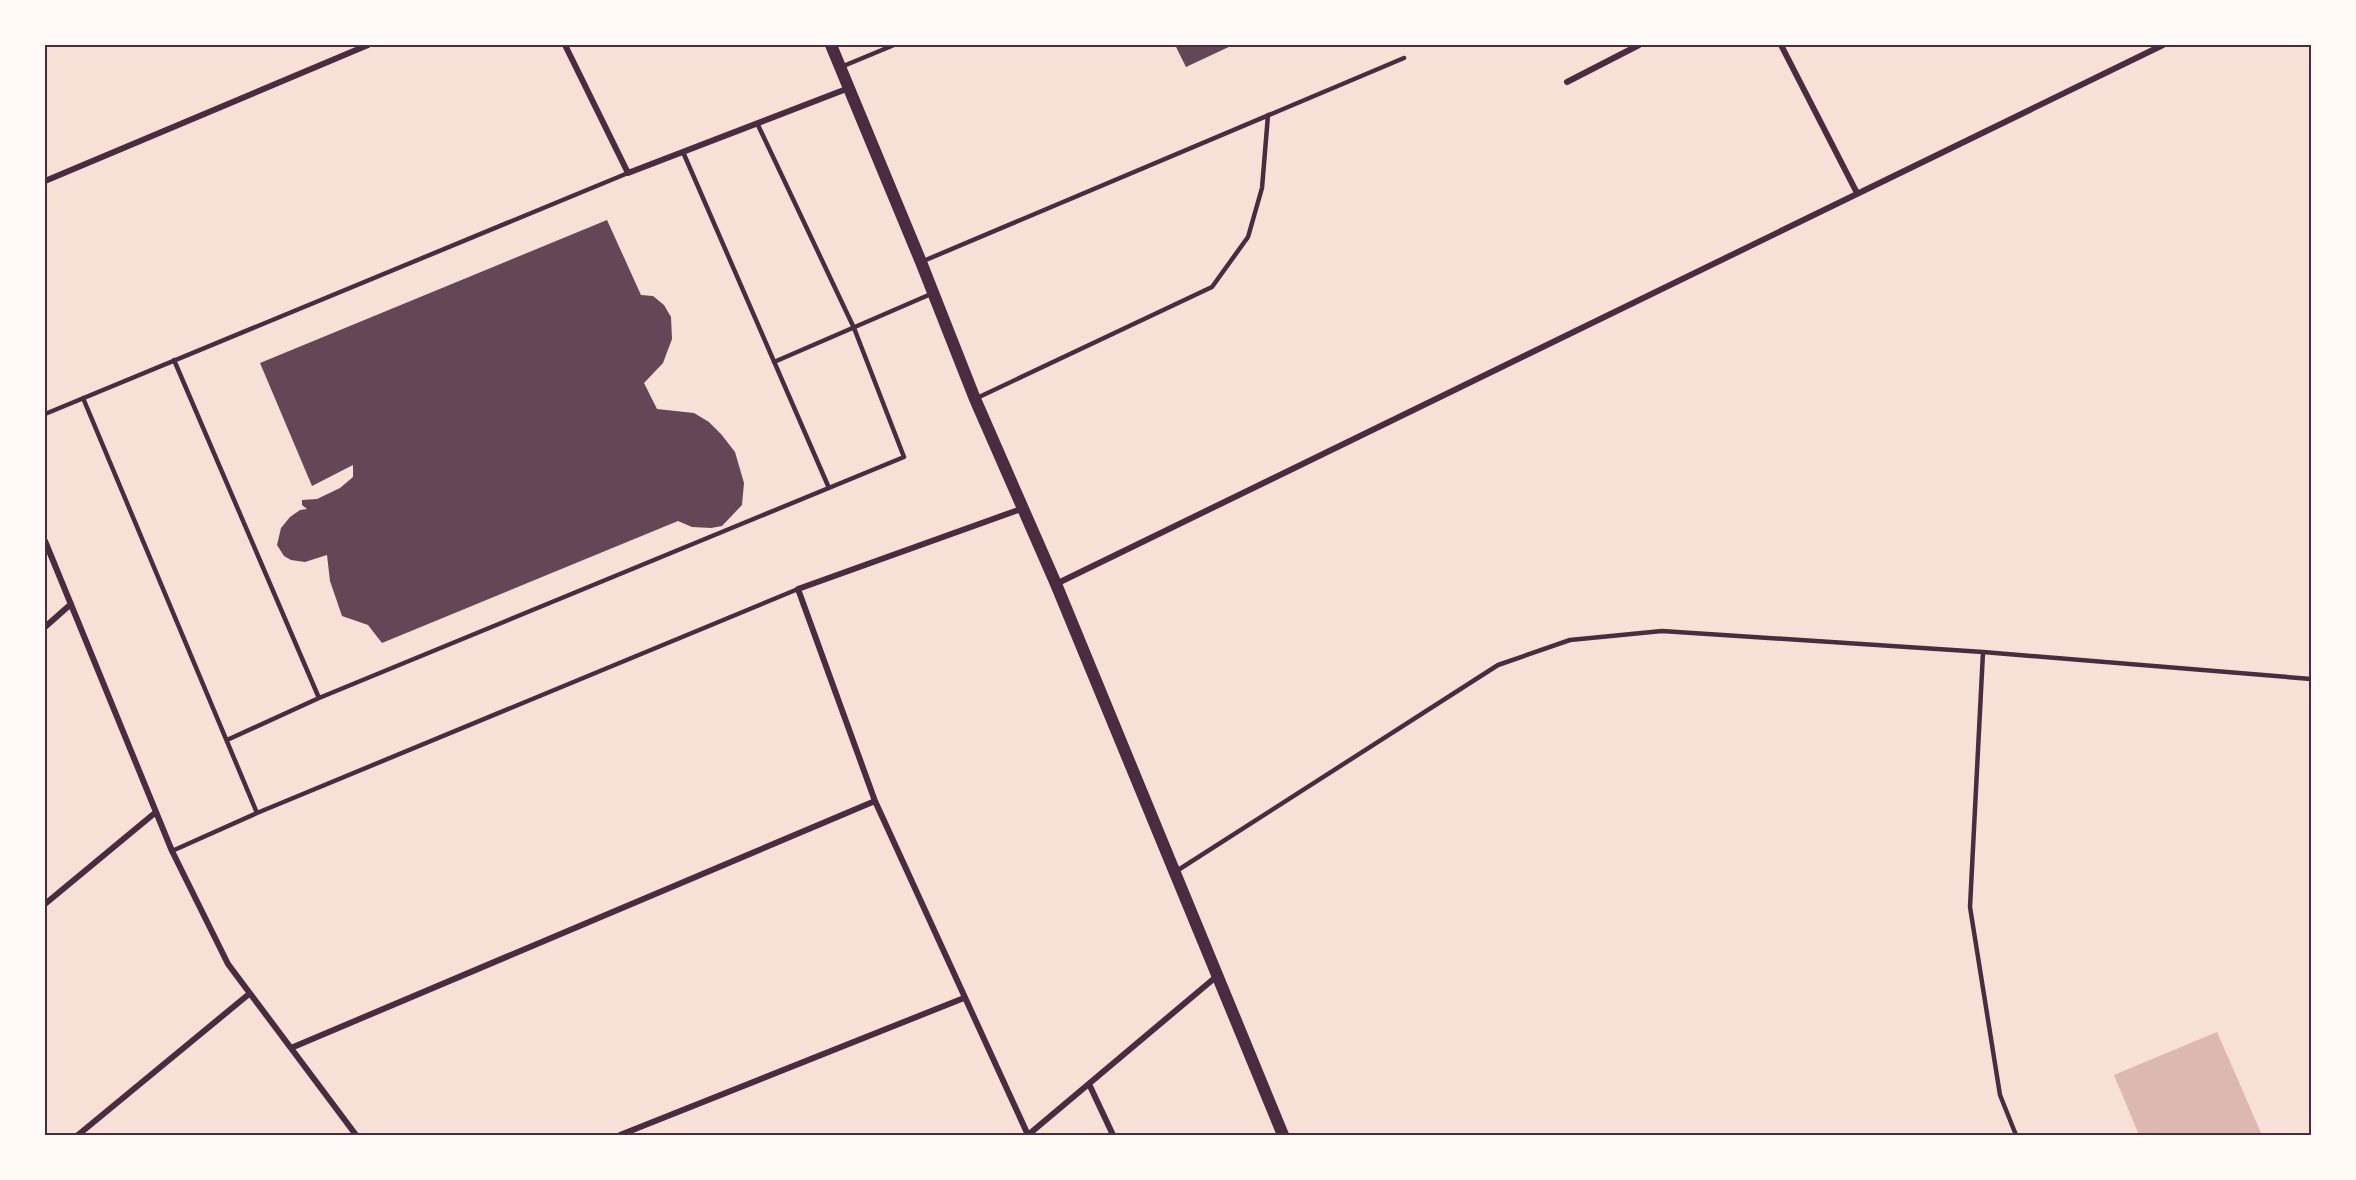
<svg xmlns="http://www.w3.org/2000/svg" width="2356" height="1180" font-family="Mulish,sans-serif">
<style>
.water{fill:#dcb8b0}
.building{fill:#644757}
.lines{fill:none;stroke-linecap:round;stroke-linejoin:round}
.service{stroke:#4a2c40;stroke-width:4.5}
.minor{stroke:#4a2c40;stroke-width:6}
.secondary{stroke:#4a2c40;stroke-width:12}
.neatline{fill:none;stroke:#4a2c40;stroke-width:2}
</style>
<rect width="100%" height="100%" fill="#f7e1d7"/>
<path class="water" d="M2217,1032L2262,1135H2139L2114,1075Z"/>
<path class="building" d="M1175,45H1233L1186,67Z
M607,220L641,295L653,296L664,305L671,317L672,339L663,363L644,383L657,409L694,413L709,422L721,434L735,452L744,483L742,505L722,526L711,528L692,527L678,521L382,643L368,625L342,616L330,581L327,555L305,562L291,560L284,556L277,545L281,528L290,517L300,510L307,509L302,505V500L317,499L340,488L353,477V465L312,486L260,363Z"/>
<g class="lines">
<path class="service" d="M841,67L894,45
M683,152L829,488
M921,262L1404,58
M174,360L319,698
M774,362L931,294
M83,398L257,813
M977,398L1212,287L1248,237L1262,188L1268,115
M45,414L628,173
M1983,652L1970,907L2000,1095L2016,1135
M227,740L319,698L904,457L854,328L757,123
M172,851L257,813L798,589
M1175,872L1498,665L1570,640L1662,631L1983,652L2311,679"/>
<path class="minor" d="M565,45L628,173L849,88
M1781,45L1857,193
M1567,82L1639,45
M45,181L368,45
M1021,509L798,589L875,801L1028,1135
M45,541L172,851L228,964L356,1135
M1056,584L2163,45
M45,627L71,604
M45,904L156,812
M291,1048L875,801
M1089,1084L1113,1135
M78,1135L249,994
M620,1135L964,998
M1028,1135L1217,976"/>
<path class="secondary" d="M831,45L921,262L975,399L1056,584L1283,1135"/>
</g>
<rect width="2356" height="1180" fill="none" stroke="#fffaf5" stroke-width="93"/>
<rect x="46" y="46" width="2264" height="1088" class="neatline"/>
</svg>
